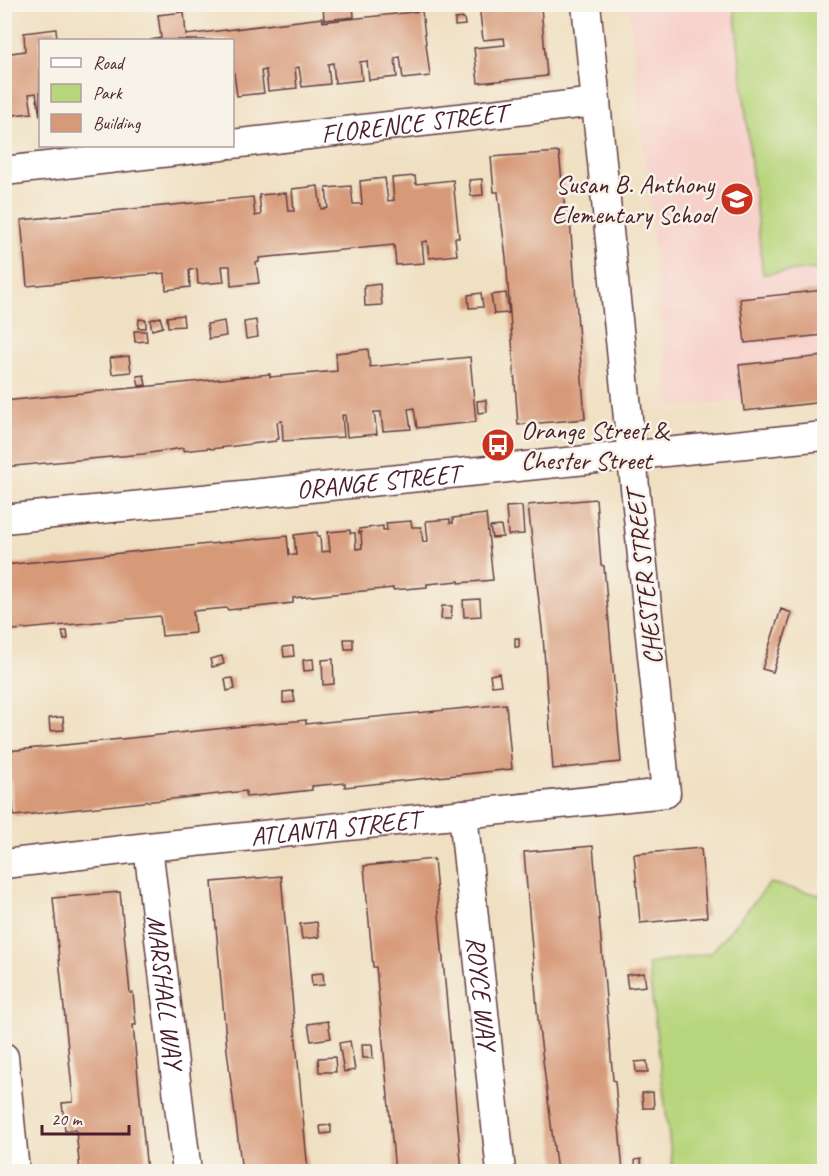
<svg xmlns="http://www.w3.org/2000/svg" width="829" height="1176" font-family="Caveat,sans-serif">
<style>
.built{fill:#f7d0ca}
.green{fill:#b7d57b;stroke:#807a53;stroke-width:1.5}
.building{fill:#d79a79}
.lines{fill:none;stroke-linecap:round;stroke-linejoin:round}
.minor-casing{stroke:#633c42;stroke-width:31}
.minor{stroke:#fff;stroke-width:28}
.labels{text-anchor:middle;stroke-width:5;stroke-linejoin:round;paint-order:stroke}
.street-label{font-size:26px;fill:#4a1f2b;stroke:#f7f3e8}
.poi-label{font-size:26px;fill:#4a1f2b;stroke:#f7f3e8;text-anchor:end}
</style>
<rect width="100%" height="100%" fill="#f7f3e8"/>
<filter id="ink" filterUnits="userSpaceOnUse"><feTurbulence type="fractalNoise" baseFrequency=".0167" numOctaves="2"/><feDisplacementMap in="SourceGraphic" scale="12" xChannelSelector="R" yChannelSelector="G"/><feConvolveMatrix kernelMatrix="1 2 1 2 8 2 1 2 1" color-interpolation-filters="sRGB"/></filter>
<filter id="wash" filterUnits="userSpaceOnUse"><feTurbulence type="fractalNoise" baseFrequency=".008" numOctaves="4" result="noise"/><feDisplacementMap in="SourceGraphic" scale="24" xChannelSelector="R" yChannelSelector="G"/><feGaussianBlur stdDeviation="1.35" result="paint"/><feColorMatrix in="noise" values="0 0 0 0 0 0 0 0 0 0 0 0 0 0 0 0 0 1.4 0 .05"/><feComposite in="paint" operator="in"/></filter>
<g filter="url(#wash)">
<rect width="100%" height="100%" fill="#f0e0c2"/>
<path class="built" d="M629,5H824V393L670,407Z"/>
<path class="green" d="M734,5H824V268L763,274Z
M770,883L824,896V1171H673L648,964L711,953Z"/>
<g id="blocks">
<path class="building" d="M332,4H353L354,17L324,20L323,5Z
M479,4H543V7H541L547,76L478,83L474,48L505,45L504,38L483,40Z
M422,11L430,76L403,79L400,57L395,58L397,77L369,80L367,61L360,62L362,80L335,83L333,63L328,64L330,84L302,87L299,67L295,68L297,88L268,91L266,70L261,71L264,93L237,96L234,73H232V40H150L161,38L158,15L184,12L186,35L322,18L323,22Z
M464,18L465,25L455,26V19Z
M56,29L57,40H40V116L36,93L29,94L32,113L4,116V54L25,51L24,33Z
M559,152L566,220H570L585,419L518,425L506,258L498,192H494L491,157Z
M415,176L416,184L453,180L459,238H455L457,255L429,258L427,241L422,242L424,263L396,265L394,245L259,258V262L256,263L259,283L231,286L230,266H222L224,282L198,284L197,269L189,270L190,287L166,290L165,273L27,286L21,220L253,197L255,216L261,215L259,195L286,193L288,211H294L292,189L318,186L321,209L328,208L326,188L351,186L353,204H362L360,181L385,178L388,201L394,200L392,178Z
M482,179L483,195L471,196L469,180Z
M380,284L382,305L365,306L364,286Z
M824,290V335L745,343L740,299Z
M481,293L483,307L469,308L468,295Z
M506,293L509,313L494,314L491,295Z
M183,315L184,326L168,327L167,317Z
M160,317L163,327L152,330L150,320Z
M139,319L146,320V328H138Z
M256,320L258,337L246,339L244,322Z
M224,321L226,336L209,339L207,324Z
M134,331H146L147,341L135,342Z
M368,349L370,367L470,357L476,422L417,428L414,408L408,409L411,429L383,431L381,412H374L377,434L347,437L345,415H342L344,437L283,441L282,421L277,422L279,439H276V441L211,449L210,448L183,451V448L176,449L143,454L4,467V401L270,374V377L337,371L336,353Z
M129,356L131,372L112,374L110,358Z
M824,356V402L744,411L739,365Z
M144,375L146,385L139,386L137,376Z
M486,400L487,412L478,413L477,401Z
M596,499L601,565L604,566L621,762L553,769L543,637L528,505Z
M522,506L524,534L508,535L506,507Z
M486,514L493,580L459,583V581L427,584V587L393,590V588L293,598V603L228,610L227,608L193,611L195,633L162,636L160,616L4,631V565L287,536L289,555H296L294,535L317,532L318,537L320,536L321,552L330,551L328,532L350,530V533H355L356,549L362,548L361,532L359,533V529L383,526V530H387L386,523L411,521L412,527H421L423,542L428,541L426,521L450,519V523H453V518Z
M501,526L503,537L492,538L490,527Z
M480,599L481,616L464,617L463,600Z
M442,606H452L451,619H441Z
M781,609L792,613L773,672L762,669Z
M62,631H67L68,639L64,640Z
M515,638H519V647H515Z
M344,639H353V649H345Z
M293,646L294,656L284,657L283,647Z
M222,656L224,664L212,667L210,659Z
M313,659L314,670L304,671L303,660Z
M333,659L334,684L323,685L322,660Z
M499,673L501,685L492,686L490,675Z
M233,678L235,689L227,691L225,679Z
M293,691L295,702L283,703V692Z
M506,704L512,769L345,787V783L312,786V790L246,797V791L14,816L8,751L273,723L306,720V724Z
M63,717L64,730L50,731L49,718Z
M593,846L613,1080L615,1081L623,1172H557L538,1020L524,852Z
M701,848L707,917L640,923L634,854Z
M434,859L462,1172H395L376,967H373L364,866Z
M281,876L308,1172H242L227,1050L212,882Z
M120,892L130,993H133L136,1025H133L147,1172H80L76,1130L65,1131L62,1103L73,1102V1099L53,898Z
M317,922L319,937L302,939L300,924Z
M323,973L324,985L312,986L311,974Z
M644,973L646,986L628,988L626,975Z
M328,1021L331,1038L311,1041L308,1024Z
M350,1041L355,1070L344,1072L339,1043Z
M362,1044H372L373,1058H363Z
M335,1057L336,1072H319L318,1058Z
M647,1061L648,1072H636L635,1062Z
M653,1092L654,1108H643L642,1093Z
M331,1125V1133L321,1134L320,1126Z
M641,1159L642,1171L636,1172L635,1160Z"/>
</g>
</g>
<g filter="url(#ink)">
<use href="#blocks" fill-opacity="0" stroke="#633c42" stroke-width="1.5"/>
<g class="lines">
<g class="minor-casing">
<g id="minor">
<path id="s1" d="M232,144L596,102"/>
<path d="M4,171L222,146"/>
<path id="s2" d="M4,519L824,436"/>
<path id="s3" d="M463,814L501,1172"/>
<path id="s4" d="M148,847L187,1172"/>
<path id="s5" d="M4,864L148,847L666,793L586,4"/>
<path d="M4,1057L15,1172"/>
</g>
</g>
<use href="#minor" class="minor"/>
</g>
</g>
<defs>
<g id="school-disc" transform="scale(1.725)"><circle r="9.5" fill="#c8321e" stroke="#f7f3e8"/><path d="M0-5L7-2L0 1L-7-2ZM-4 1L0 2.5L4 1V4Q0 6-4 4Z" fill="#fff"/></g>
<g id="bus-disc" transform="scale(1.725)"><circle r="9.5" fill="#c8321e" stroke="#f7f3e8"/><path d="M-5-6H5V4H4V6H2V4H-2V6H-4V4H-5ZM-3.5-4V0h7V-4ZM-3.5 1.2v1.5H-2V1.2ZM2 1.2v1.5H3.5V1.2Z" fill="#fff"/></g>
</defs>
<g fill-rule="evenodd">
<use href="#school-disc" x="737" y="199"/>
<use href="#bus-disc" x="498" y="445"/>
</g>
<g class="labels">
<g class="street-label">
<text dy="9" stroke="none"><textPath href="#s1" startOffset="183">FLORENCE STREET</textPath></text>
<text dy="9" stroke="none"><textPath href="#s2" startOffset="376">ORANGE STREET</textPath></text>
<text transform="translate(644 578) rotate(-96)" y="9">CHESTER STREET</text>
<text dy="9" stroke="none"><textPath href="#s5" startOffset="333">ATLANTA STREET</textPath></text>
<text dy="9" stroke="none"><textPath href="#s4" startOffset="146">MARSHALL WAY</textPath></text>
<text dy="9" stroke="none"><textPath href="#s3" startOffset="180">ROYCE WAY</textPath></text>
</g>
<g class="poi-label">
<text x="714" y="193">Susan B. Anthony<tspan x="714" dy="30">Elementary School</tspan></text>
<text x="521" y="439" text-anchor="start">Orange Street &amp;<tspan x="521" dy="30">Chester Street</tspan></text>
</g>
</g>
<rect width="829" height="1176" fill="none" stroke="#f7f3e8" stroke-width="24"/>
<rect x="39" y="39" width="195" height="108" fill="#f7f3e8" stroke="#b29e9c" stroke-width="1.5"/>
<rect x="51" y="58" width="30" height="9" fill="#ffffff" stroke="#b29e9c" stroke-width="1.5"/>
<text x="93" y="69" font-size="18" fill="#4a1f2b">Road</text>
<rect x="51" y="84" width="30" height="18" fill="#b7d57b" stroke="#b29e9c" stroke-width="1.5"/>
<text x="93" y="99" font-size="18" fill="#4a1f2b">Park</text>
<rect x="51" y="114" width="30" height="18" fill="#d79a79" stroke="#b29e9c" stroke-width="1.5"/>
<text x="93" y="129" font-size="18" fill="#4a1f2b">Building</text>
<path d="M42 1125v9h87v-9" fill="none" stroke="#4a1f2b" stroke-width="3"/>
<text x="51" y="1125" font-size="18" fill="#4a1f2b" stroke="#f7f3e8" stroke-width="4.5" paint-order="stroke">20 m</text>
</svg>
